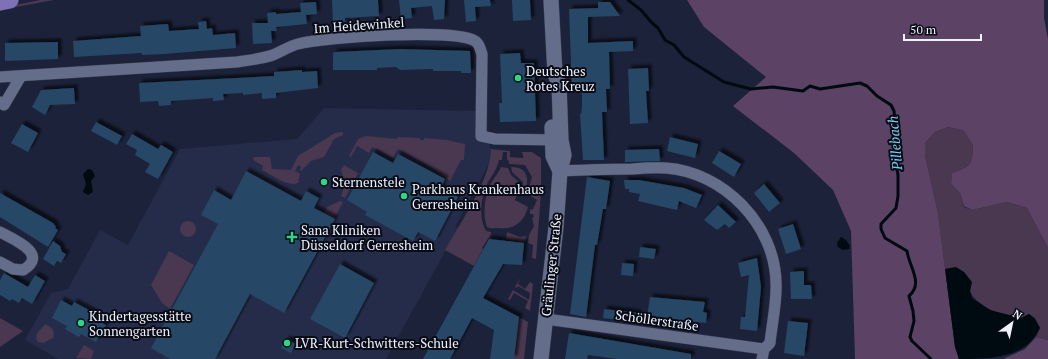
<svg xmlns="http://www.w3.org/2000/svg" width="1048" height="359" font-family="'PT Serif',serif">
<style>
.built{fill:#242c49}
.green{fill:#4a3750}
.forest{fill:#5c4264}
.water{fill:#000b11}
.lines{fill:none;stroke-linecap:round;stroke-linejoin:round}
.stream{stroke:#000b11;stroke-width:3}
.building{fill:#264765;filter:url(#shadow)}
.minor-casing{stroke:#393d50;stroke-width:12}
.secondary-casing{stroke:#393d50;stroke-width:16}
.primary-casing{stroke:#393d50;stroke-width:18}
.minor{stroke:#646d89;stroke-width:11}
.secondary{stroke:#646d89;stroke-width:15}
.primary{stroke:#7d71b7;stroke-width:17}
.poi-dot{fill:#2ed883;stroke:#090c16;stroke-width:1.5}
.labels{text-anchor:middle;stroke-width:4;stroke-linejoin:round;paint-order:stroke}
.street-label{font-size:13px;fill:#eff2fc;stroke:#090c16}
.poi-label{font-size:13px;fill:#eff2fc;stroke:#090c16;text-anchor:start}
.water-label{font-size:14px;font-style:italic;fill:#79ceef;stroke:#090c16}
</style>
<defs>
<filter id="shadow"><feDropShadow dx="3.5" dy="-3.5" stdDeviation="1" flood-color="#0009"/></filter>
</defs>
<rect width="100%" height="100%" fill="#1b2239"/>
<path class="built" d="M324,108L478,111L491,149V160L455,227L458,228L386,359H58L25,340L51,293L68,289L100,230L128,245L180,149L297,139Z"/>
<path class="green" d="M40,0H54L0,10V8Z
M948,127L963,130L973,145C972,165 972,166 952,173L951,184L960,193L964,207L972,210L1007,202L1027,208L1048,248V340L1036,337L1040,328L1035,318L1029,314C1026,315 1023,318 1020,318C1005,319 975,305 970,291L971,288C964,273 963,266 945,269L938,213L925,155V143L935,132Z
M341,132H343V135L334,139L324,157L311,161L301,171L300,170L301,167L298,165L295,171L300,174L298,183C288,188 271,174 262,170L263,166L253,160L254,157H270L272,169L291,170L298,156L335,133Z
M366,136L397,139V137L420,138V140H424V138L447,140L465,144L464,160H461L450,181L434,169L398,149L393,158L372,147L369,153L357,146L351,157L349,156L358,139Z
M491,149L510,151V157L523,158V154L521,152H532L541,158V193L536,259L532,258L533,245L528,243L529,235L534,226L532,218L534,217L533,214H530V210L533,209L537,200L527,194L532,177L525,165L509,164V161L507,160V152H503L502,160H499C497,169 493,174 488,182C481,195 478,218 486,231L491,232V234L482,248L483,249L474,266L445,250C460,223 491,179 491,149Z
M344,165L358,173L345,198L341,196L345,184L341,170Z
M501,167L508,168L511,175L520,183L519,191L515,200L528,207C524,222 514,230 498,228C492,228 491,229 487,227C482,214 485,195 491,183C494,178 498,174 501,167Z
M511,167C529,167 529,180 525,193L522,192L523,182L512,172Z
M340,201L343,202L334,219L324,213L327,207Z
M180 229a8 8 0 1 1 16 0a8 8 0 1 1-16 0Z
M507,232L520,237L526,236L525,242L506,239Z
M169,251L194,265L170,309L162,303L151,285Z
M521,277L518,284L525,289L530,282L533,284L530,311L525,308L528,301L514,293L510,300L508,299L513,290L529,300L530,293L518,286L516,288L515,287Z
M519,317L528,322L524,359H514Z
M0,318L23,331L0,347Z
M45,324C51,327 56,330 53,338L43,343L38,342C32,333 42,330 45,324Z
M84,345L94,351L91,359L76,358Z"/>
<path class="forest" d="M687,0H1044V18L1048,39V248L1027,208L1007,202L972,210L964,206L960,193L951,184L952,173C972,166 972,165 973,145L963,130L948,127L935,132L925,143V155L938,213L955,347L959,359H855L851,231L833,190L794,153L733,106L766,77L704,27Z
M1036,337L1048,340V359H1003L1025,349Z"/>
<path class="water" d="M88,169L92,170L95,176L91,181L93,192L88,195L83,192L86,184L83,174Z
M841,237L846,240L850,246L849,249L843,250L838,247L837,243Z
M956,267L964,272L972,282L970,291L972,298L990,310L1021,318L1029,314L1035,319L1040,328C1025,359 991,359 959,359L955,347L945,269Z"/>
<g class="lines">
<path class="stream" d="M628,0L641,10L652,23L658,28L665,40L674,45L684,57L724,82L751,89L773,87L803,91L810,86L820,89L860,83L867,86L877,96L891,105L894,111L897,136L894,153L898,175V196L896,208L881,224V229L885,238L907,251C909,267 924,283 909,296L913,311L914,321L910,337L912,341L931,359"/>
</g>
<path class="building" d="M332,0H378L379,16L345,18V22L333,23Z
M399,0H445L444,19L434,20L432,6L411,8L412,18L401,19Z
M464,0H490L491,6L475,7L476,21L466,22Z
M512,0H530L531,20L513,21Z
M316,2L317,14L306,15L307,24L276,27L277,31H271L272,43L253,44L252,23H268L267,13L276,12V14L301,12L300,3Z
M598,2H610L620,16L588,17V43L633,41V51L609,52L610,89H606L607,112H602L604,160H583L580,114H581L582,107V90L572,91L569,9L598,8Z
M206,21L207,29L212,28L213,35L235,33L236,48L164,54L142,55V53L74,57L73,41L141,36L140,26L168,24L169,31L199,29L198,22Z
M58,42V59L5,61V43Z
M400,49L470,51L471,73H461V71H433V69L400,70L396,67L377,68V70H333V53L335,52Z
M520,53L521,63H534L536,121L500,122L499,103H502L500,54Z
M648,68L649,91H646L648,123L630,124L628,69Z
M302,70V72L317,71L318,88L276,93V98L262,99V93L243,95V93L223,94L224,100L213,101V98L171,101V105L159,106L158,101L140,102L139,83L274,76V72Z
M74,88L75,104L50,105L45,115L32,107L41,90Z
M96,122L122,136L117,145L91,131Z
M22,124L38,133L28,152L11,143Z
M132,134L158,149L161,145L173,152L158,179L145,172L150,164L135,155L137,150L126,144Z
M670,137L698,144L695,158L667,151Z
M659,149L660,161L625,162V150Z
M719,151L741,164L734,177L712,163Z
M373,152L393,163L398,154L445,179L441,188L458,197L435,241L418,232L413,241L365,215L367,212L347,200Z
M246,171L301,201L306,191L319,198L314,208L335,219L284,313L250,294L215,359H170L151,348L218,224L201,215L214,190L231,200Z
M587,177L610,181L606,209H603L597,245H595L586,317L570,314Z
M624,180H639L684,188L702,195L696,208L679,201L677,210L672,209L638,201L640,194L629,192V189H625Z
M764,184L780,203L769,212L754,193Z
M0,193L53,223L56,227L55,228L58,230L48,247L0,217Z
M718,205L736,222L729,228L725,224L717,230L704,220Z
M793,224L801,249L786,254L778,229Z
M489,239L524,243L522,265L503,264L483,298L519,317L514,359H490L494,330L472,318L450,359H423Z
M53,241L60,246L62,252L66,254L61,263L57,261L54,266L43,259Z
M640,247L656,249L654,259L639,257Z
M757,258L761,287L757,331L740,329L741,317H745L749,275L741,277L738,263Z
M622,263L634,264L633,276L621,275Z
M340,264L374,283L345,338L310,319Z
M804,271V285H811L812,299H791L790,272Z
M4,273L28,287L35,275L45,281L32,304L22,298L19,303L12,299L10,301L0,295V280Z
M650,297L705,302L703,312L707,313L706,323L647,317Z
M61,300L72,306L74,302L100,316L97,321L106,325L96,342L81,334L79,337L65,329L67,326L52,318Z
M604,309L638,313L636,322L603,318Z
M788,321L808,323L804,356L784,353Z
M569,333L691,354V359H617L588,355L587,359H565Z
M286,339L296,344L291,353L281,348Z"/>
<g class="lines">
<g class="minor-casing">
<path id="minor" d="M0,77L237,62C249,60 261,59 273,55C282,51 290,46 298,44C324,37 455,28 475,41C480,44 480,49 482,54L481,136L495,139L559,140
M0,102L4,105L21,76
M560,171C584,170 608,169 632,169C643,168 655,167 666,168C723,172 775,224 776,283C777,302 772,323 770,343L764,349L762,359
M0,232C13,239 50,254 23,270L13,269L0,262
M546,319L764,349"/>
</g>
<g class="secondary-casing">
<path id="secondary" d="M552,127L553,156L560,171
M541,359L556,227L560,171L564,155L561,140L559,84L555,74L551,0"/>
</g>
<g class="primary-casing">
<path id="primary" d="M0,2L10,0"/>
</g>
<use href="#minor" class="minor"/>
<use href="#secondary" class="secondary"/>
<use href="#primary" class="primary"/>
</g>
<g class="poi-dot">
<circle cx="518" cy="78" r="4"/>
<circle cx="324" cy="182" r="4"/>
<circle cx="404" cy="196" r="4"/>
<path d="M290 231h4v4h4v4h-4v4h-4v-4h-4v-4h4z"/>
<circle cx="81" cy="323" r="4"/>
<circle cx="287" cy="343" r="4"/>
</g>
<g class="labels">
<g class="street-label">
<text transform="translate(359 25) rotate(-4)" y="5">Im Heidewinkel</text>
<text transform="translate(551 265) rotate(-84)" y="5">Gräulinger Straße</text>
<text transform="translate(657 320) rotate(8)" y="5">Schöllerstraße</text>
</g>
<g class="poi-label">
<text x="526" y="76">Deutsches<tspan x="526" dy="15">Rotes Kreuz</tspan></text>
<text x="332" y="187">Sternenstele</text>
<text x="412" y="194">Parkhaus Krankenhaus<tspan x="412" dy="15">Gerresheim</tspan></text>
<text x="301" y="235">Sana Kliniken<tspan x="301" dy="15">Düsseldorf Gerresheim</tspan></text>
<text x="89" y="321">Kindertagesstätte<tspan x="89" dy="15">Sonnengarten</tspan></text>
<text x="295" y="348">LVR-Kurt-Schwitters-Schule</text>
</g>
<g class="water-label">
<text transform="translate(895 143) rotate(-95)" y="5">Pillebach</text>
</g>
</g>
<g transform="translate(1012 323) rotate(33)" stroke="#090c16" stroke-width="3" paint-order="stroke">
<path d="M0-3L7 15L0 10L-7 15Z" fill="#eff2fc"/>
<text y="-6" font-size="11" font-weight="bold" text-anchor="middle" fill="#eff2fc">N</text>
</g>
<path d="M904 34v6h77v-6" fill="none" stroke="#eff2fc" stroke-width="2"/>
<text x="910" y="34" font-size="12" fill="#eff2fc" stroke="#090c16" stroke-width="3" paint-order="stroke">50 m</text>
</svg>
